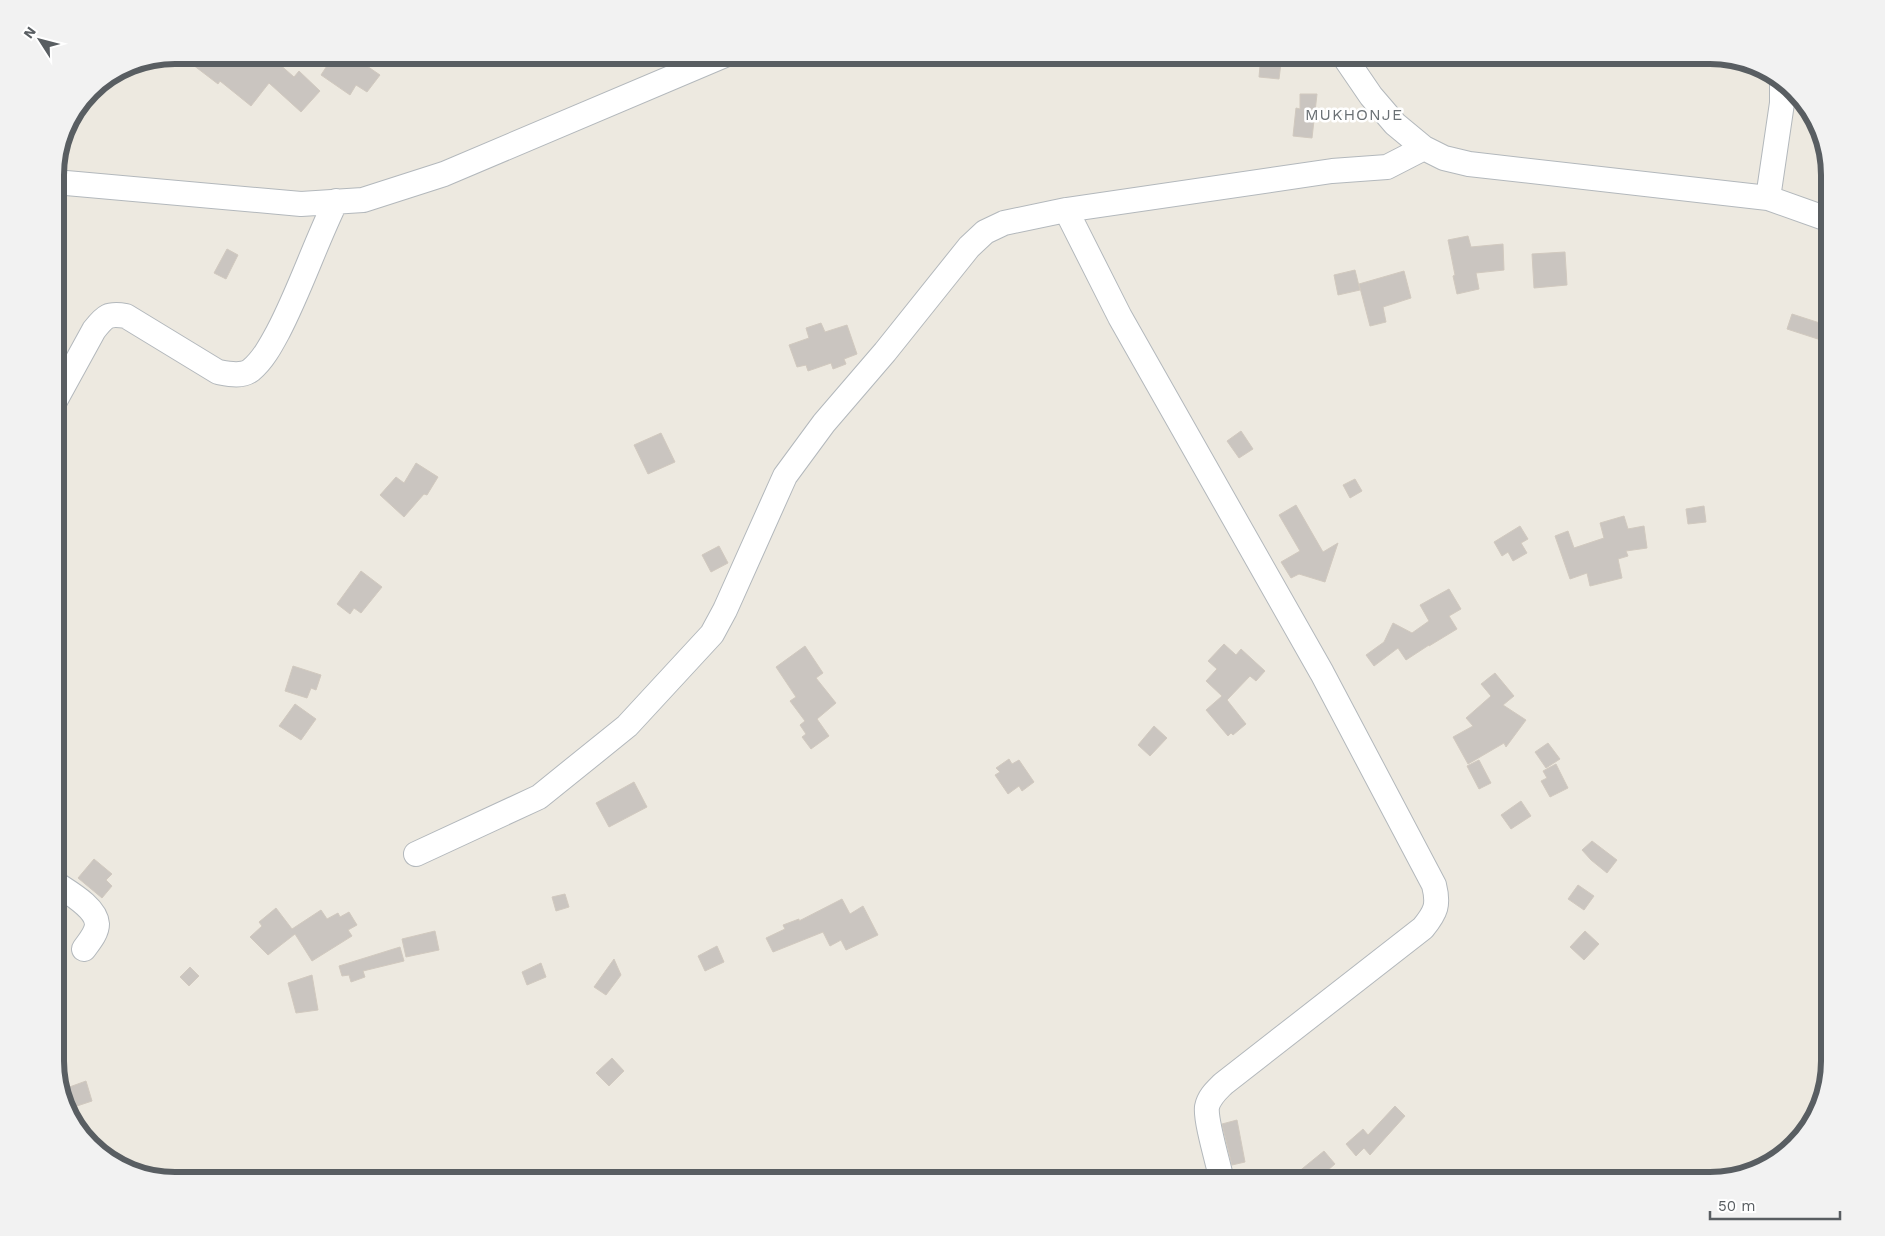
<svg xmlns="http://www.w3.org/2000/svg" width="1885" height="1236" font-family="'Work Sans',sans-serif">
<style>
.building{fill:#cac5c0;stroke:#d1c9bf}
.lines{fill:none;stroke-linecap:round;stroke-linejoin:round}
.minor-casing{stroke:#b3b8bc;stroke-width:26}
.minor{stroke:#fff;stroke-width:24}
.labels{text-anchor:middle;stroke-width:5;stroke-linejoin:round;paint-order:stroke}
.quarter-label{font-size:16px;letter-spacing:1px;fill:#6a7074;stroke:#fff}
.rim{fill:none;stroke:#595e62;stroke-width:6}
</style>
<rect width="100%" height="100%" fill="#ede9e0"/>
<path class="building" d="M180,55H269L294,77L299,71L320,91L301,112L269,83L251,106L220,81L218,84Z
M334,55H351L380,75L367,92L356,85L350,95L321,75Z
M1261,55H1282L1279,79L1259,77Z
M1300,94H1317L1312,138L1293,136L1296,108L1300,109Z
M1468,236L1471,247L1503,244L1504,270L1476,273L1479,289L1457,294L1453,276L1455,275L1448,240Z
M227,249L238,255L226,279L214,273Z
M1565,252L1567,285L1534,288L1532,254Z
M1355,270L1360,290L1338,295L1334,275Z
M1404,271L1411,298L1383,307L1386,322L1370,326L1359,284Z
M1792,314L1829,326L1824,341L1787,329Z
M821,323L825,332L847,325L857,354L844,359L846,364L833,369L831,363L808,371L806,365L797,367L789,345L809,338L806,328Z
M1241,431L1253,449L1239,458L1227,441Z
M661,433L675,462L648,474L634,445Z
M416,463L438,477L427,495L424,494L404,517L380,495L396,477L404,483Z
M1355,479L1362,491L1350,498L1343,485Z
M1296,505L1323,552L1338,543L1325,582L1299,574L1291,578L1281,562L1300,551L1279,515Z
M1704,506L1706,522L1688,524L1686,509Z
M1624,516L1628,529L1644,526L1647,548L1626,551L1628,556L1618,559L1622,578L1590,586L1587,573L1570,579L1555,536L1568,531L1574,548L1604,538L1600,523Z
M1520,526L1528,539L1521,543L1527,553L1513,561L1508,552L1502,556L1494,542Z
M719,546L728,563L711,572L702,555Z
M361,571L382,587L361,613L354,608L350,614L337,604Z
M1449,589L1461,609L1449,616L1457,629L1429,646V645L1406,660L1398,648L1374,666L1366,655L1384,642L1393,623L1412,633L1429,621L1420,605Z
M1224,644L1236,655L1241,649L1265,671L1256,681L1250,676L1227,700L1246,724L1233,735L1231,733L1228,736L1206,710L1222,696L1206,681L1217,669L1208,661Z
M805,646L823,673L816,678L836,703L817,719L829,736L811,749L802,737L806,734L800,725L805,721L790,701L796,697L776,667Z
M293,666L321,675L316,690L311,688L307,698L285,691Z
M1495,673L1514,696L1503,705L1526,720L1506,747L1504,743L1468,764L1453,737L1473,726L1466,718L1491,696L1481,684Z
M295,704L316,719L301,740L279,726Z
M1154,726L1167,738L1150,756L1138,745Z
M1548,743L1560,759L1546,768L1535,752Z
M1009,759L1012,764L1019,760L1034,782L1022,791L1019,786L1008,794L995,775L1000,772L996,768Z
M1479,760L1491,783L1479,789L1467,766Z
M1556,764L1568,788L1550,797L1541,781L1547,778L1543,771Z
M634,782L647,807L609,827L596,803Z
M1521,801L1531,816L1511,829L1501,815Z
M1592,841L1617,860L1607,873L1591,860L1582,850Z
M94,859L112,874L106,880L112,886L102,898L78,878Z
M1578,885L1594,896L1584,910L1568,899Z
M565,894L569,907L556,911L552,897Z
M842,899L850,914L863,906L878,935L846,950L841,940L830,946L823,932L773,952L766,938L785,929L783,925L799,919V921Z
M276,908L292,929L321,910L327,919L338,913L340,917L349,912L357,925L348,930L352,936L312,961L295,934L268,955L250,937L262,926L259,922Z
M435,931L439,950L406,957L402,939Z
M1585,931L1599,944L1584,960L1570,947Z
M717,946L724,962L705,971L698,956Z
M400,947L404,961L363,971L365,977L351,982L349,975L342,976L339,966Z
M614,959L621,975L606,995L594,987Z
M541,963L546,977L527,985L522,972Z
M190,967L199,976L189,986L180,977Z
M312,975L318,1010L296,1013L288,983Z
M612,1058L624,1071L609,1086L596,1073Z
M86,1081L92,1101L71,1108L64,1089Z
M1395,1106L1405,1116L1370,1155L1364,1148L1356,1156L1346,1144L1363,1129L1368,1135Z
M1237,1120L1245,1162L1232,1165L1222,1124Z
M1324,1151L1335,1164L1328,1170L1330,1173L1328,1175L1333,1181H1303L1297,1173Z"/>
<g class="lines">
<g class="minor-casing">
<path id="minor" d="M1343,55L1371,96L1395,124L1424,148L1444,158L1469,164L1768,198L1830,220
M55,182L301,204L363,200L444,174L725,55
M1768,198L1782,103V81
M1066,210L1120,317L1322,673L1434,885C1439,905 1436,912 1423,928L1223,1084C1216,1091 1209,1097 1207,1107C1205,1120 1219,1166 1222,1181
M55,401L94,330C105,316 108,313 126,316L218,372C229,374 242,377 251,370C263,360 271,345 278,332C300,290 315,244 336,201
M416,854L539,797L627,726L712,634L725,610L785,476L824,423L885,352L969,247L985,232L1004,223L1066,210L1332,171L1387,167L1424,148
M55,883C68,892 96,907 97,924C97,933 89,942 84,949"/>
</g>
<use href="#minor" class="minor"/>
</g>
<g class="labels">
<g class="quarter-label">
<text x="1354" y="120">MUKHONJE</text>
</g>
</g>
<path d="M0 0H1885V1236H0ZM175 64H1710A111 111 0 0 1 1821 175V1061A111 111 0 0 1 1710 1172H175A111 111 0 0 1 64 1061V175A111 111 0 0 1 175 64Z" fill="#f2f2f2" fill-rule="evenodd"/>
<path class="rim" d="M175 64H1710A111 111 0 0 1 1821 175V1061A111 111 0 0 1 1710 1172H175A111 111 0 0 1 64 1061V175A111 111 0 0 1 175 64Z"/>
<g transform="translate(40 40) rotate(306)" stroke="#ffffff" stroke-width="4" paint-order="stroke">
<path d="M0-4L9 19L0 12L-9 19Z" fill="#595e62"/>
<text y="-8" font-size="14" font-weight="bold" text-anchor="middle" fill="#595e62">N</text>
</g>
<path d="M1710 1211v8h130v-8" fill="none" stroke="#595e62" stroke-width="2.5"/>
<text x="1718" y="1211" font-size="15" fill="#595e62" stroke="#ffffff" stroke-width="4" paint-order="stroke">50 m</text>
</svg>
